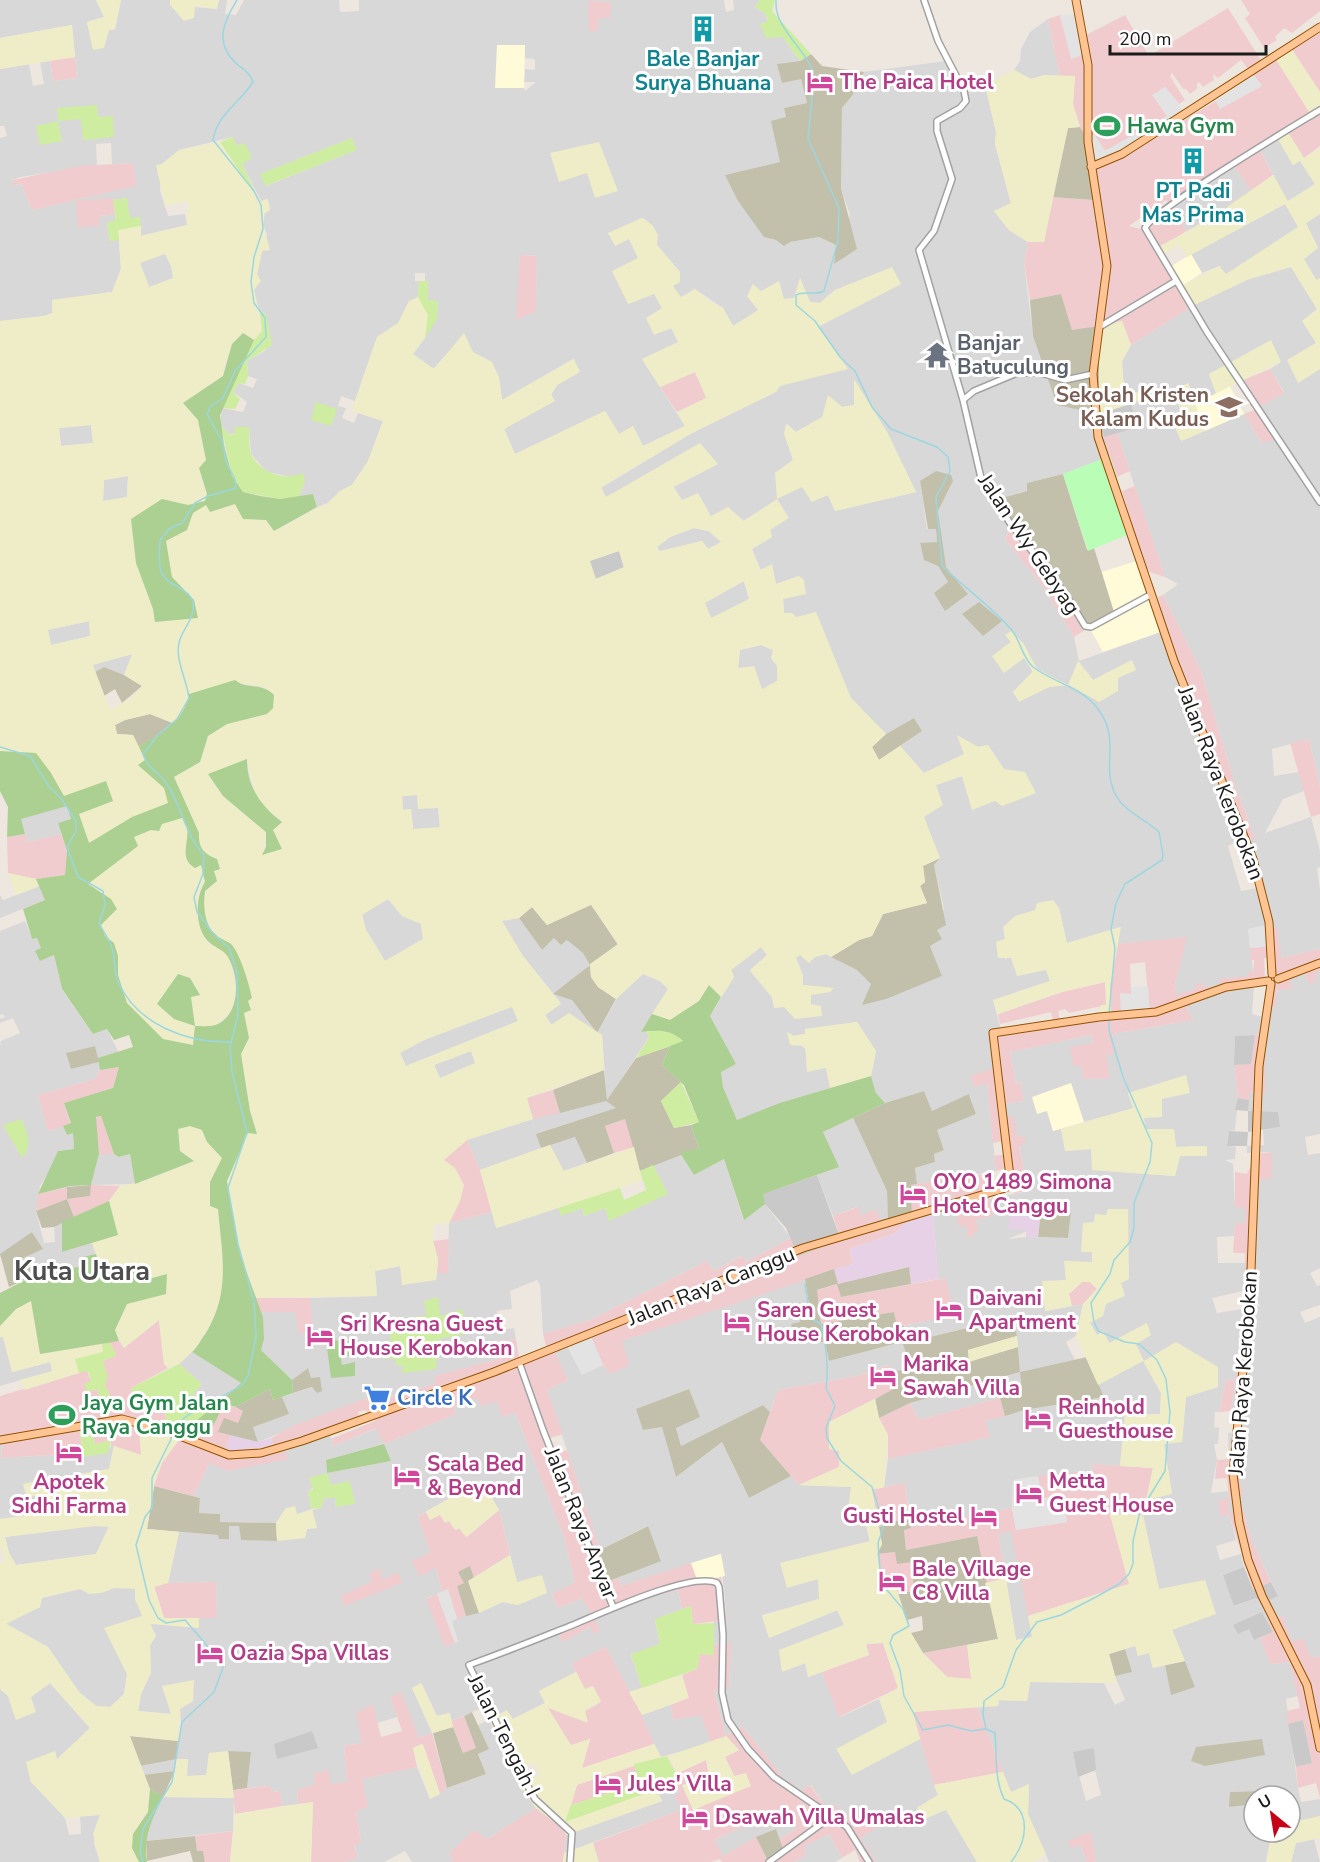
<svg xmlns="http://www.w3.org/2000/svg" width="1320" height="1862" font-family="'Nunito Sans',sans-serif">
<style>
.residential{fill:#d9d8d8;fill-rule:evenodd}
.commercial{fill:#f0cccf;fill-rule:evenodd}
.industrial{fill:#e7d1e6}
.education{fill:#fffad7}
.religious{fill:#c9c9c9}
.construction{fill:#c2c0ab}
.farmland{fill:#eeedc8;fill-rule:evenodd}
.grass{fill:#ceeda0}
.forest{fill:#abd091;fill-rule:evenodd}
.park{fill:#b9fdb7}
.parking{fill:#e3e3e3}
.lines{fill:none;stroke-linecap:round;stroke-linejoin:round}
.stream{stroke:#9cd7df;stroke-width:1.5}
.minor-casing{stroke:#a2a2a2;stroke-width:8}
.major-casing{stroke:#925100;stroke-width:9}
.minor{stroke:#fff;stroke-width:5}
.major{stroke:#ffc493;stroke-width:7}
.labels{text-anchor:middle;stroke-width:6;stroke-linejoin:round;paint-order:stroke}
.culture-label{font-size:21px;font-weight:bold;fill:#0d838f;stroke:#fff}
.hotel-label{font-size:21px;font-weight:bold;fill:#b23c85;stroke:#fff;text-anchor:start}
.leisure-label{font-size:21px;font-weight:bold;fill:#27864d;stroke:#fff;text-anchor:start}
.worship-label{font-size:21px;font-weight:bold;fill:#5b616d;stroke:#fff;text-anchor:start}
.education-label{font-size:21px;font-weight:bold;fill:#785e54;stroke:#fff;text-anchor:end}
.street-label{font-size:21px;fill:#1b1b1b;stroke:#fff}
.shop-label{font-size:21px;font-weight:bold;fill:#366cbe;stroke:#fff;text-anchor:start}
.district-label{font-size:27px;font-weight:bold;fill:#4e4e4e;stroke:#fff}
</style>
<rect width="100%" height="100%" fill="#eee7df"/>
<path class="residential" d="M0,0H96L104,17L87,22L93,50L109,30L115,29L121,0H170V5L217,9L219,0H227L225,14L236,15L244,0H339L340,12L359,11V0H724L726,12L734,10L733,0H760L755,7L765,13L768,22L783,37L800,61L778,64L782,83L801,78L807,103L784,108L786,117L780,162L725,175L771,239L790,242L819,237L836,245L834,263L850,215L841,188L842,108L852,96L864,72L946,61L964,94L985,85L996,132L995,144L1011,204L994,211L1009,230L1028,242L1024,263L1033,335L1099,414L1110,456L1063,474L1027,483V491L997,500L1012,524L1005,539L1044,588L1074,637L1079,661L1166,630L1255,837L1236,788L1201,671L1163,595L1178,584L1165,577L1117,433L1138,427L1131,404L1144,398L1128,395L1123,378L1122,361L1131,345L1192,306L1249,279L1291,267L1317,309L1316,343L1298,383L1320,369V788L1309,739L1272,749L1274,776L1299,772L1304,791L1283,799L1265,833L1311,817L1320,851V867L1317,868L1320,890V949L1281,958L1248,929L1253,971L1248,976L1224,981L1221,993L1254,986L1252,1014L1263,1017L1266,1006L1289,977L1304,970L1309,984L1315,973L1320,971V1134L1305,1137L1308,1155L1320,1153V1268L1310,1273L1317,1286L1320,1285V1305L1300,1312L1305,1323L1320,1317V1656L1311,1658L1291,1642L1283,1616L1268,1623L1262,1612L1249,1628L1254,1639L1260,1638L1271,1664L1290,1662L1298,1696L1286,1699L1298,1788L1301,1802L1320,1799V1816L1290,1823V1796H1287L1286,1790L1230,1792V1806L1254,1804V1832H1272L1266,1862H1096L1090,1832L1080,1844L1087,1862H1049L1028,1814L1029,1785L1011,1792L977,1707L998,1706L999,1700L1027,1701L1030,1682L1104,1683L1115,1705L1125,1700L1115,1676L1131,1672L1125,1649L1135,1646L1149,1653L1153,1668L1165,1665L1171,1694L1195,1687L1172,1629L1216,1613L1159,1589L1143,1515L1146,1500L1172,1493L1164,1444L1182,1441L1186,1397L1217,1387L1144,1361L1161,1393L1160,1414L1125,1415L1120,1466L1094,1464L1092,1471L1013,1480L1012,1508L911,1528L905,1484L884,1487L888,1459L989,1437L985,1421L1024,1410L1104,1397L1098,1385L1143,1361L1109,1343L1104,1332L1097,1335L1090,1323L1121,1283L1127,1243V1209L1094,1222L1081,1252H1093L1092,1263L1065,1261L1066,1280L1046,1311L1083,1304L1076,1336L1066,1342L1075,1360L1020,1372L1022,1392L919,1420L910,1403L1020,1372L1017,1336L1012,1317L909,1342L904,1326L954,1314L945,1278L938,1279L933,1211L955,1207L959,1226L966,1225L968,1238L976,1220L993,1216L989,1199L1028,1191L1019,1145L1024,1136L1017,1137L1004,1118L1003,1104L1023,1101L1021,1083L1016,1084L1010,1052L1091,1035L1093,1043L1106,1055L1112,1034L1193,1020L1186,1007L1208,985L1177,996L1175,985L1186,938L1118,944L1120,927L1067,943L1059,908L1015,916L1005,939V959L1011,957L1046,969L1050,981L993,1000L1002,1034L997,1067L987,1083L996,1171L917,1184L915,1168L935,1162L934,1154L944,1150L937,1130L976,1114L970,1095L932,1111L924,1091L885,1103L876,1093L871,1076L876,1051L857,1022L806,1029L805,1034L793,1036L788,1033L826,1068L830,1088L737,1120L723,1087L721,1072L736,1064L710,1016L734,977L731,970L761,947L767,955L750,971L772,997L811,1004V994L830,992L833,988L803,985V976L796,958L800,955L815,957L826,954L857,970L872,984L863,1004L942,976L930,946L944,909L934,865L940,858L923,817L936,785L962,776L1004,769L988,745L978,747L958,736L965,754L924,773L900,746L922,731L914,718L886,734L851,698L840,674L795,618L784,614L783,599L799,576L776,584L772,565L761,570L752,549L772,537L770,530L777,500L743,521L711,517L682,500L674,487L718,464L606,497L601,488L692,433L776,392L780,386L837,352L817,327L901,284L835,290L820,303L810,302L800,279L795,298L784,299L759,310L733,326L723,308L695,289L681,298L672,286L680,272L657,245L653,226L643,218L608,234L629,239L638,258L628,304L654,293L662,309L654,334L672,328L679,343L642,359L685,426L643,446L633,426L619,434L605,411L515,454L504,429L554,401L551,395L557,385L580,372L573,359L502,400L499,377L454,346L433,369L412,354L437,318L438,301H427L428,282L425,281V273H415V281H419L418,297L409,302L399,323L377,337L355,401L341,396L338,406L346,408L342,418L354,423L358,413L383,421L368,461L352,485L340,491L328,503L317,507L313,494L299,497L305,480L267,472L251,454L249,427L230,435L221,426V408L243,412L247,402L233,392L239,383L253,388L257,379L248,376L247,361L266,350V314L260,313L254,290L262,251L266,242L267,234L263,225L267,199L261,201L242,164L233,137L179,150L162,164L160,191L168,216L185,214L187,225L140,236V217L130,219L126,198L113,200V198L99,216L115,214L116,221L107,223L110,241L119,240L121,269L112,292L52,300L53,313L44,316L0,321V138L7,136L4,126H0V69L29,64L33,86L44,84L40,62L50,60L53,81L77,78L72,25L0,38ZM525,45V58L535,59V70L525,69L524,82H536L525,91L524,88H495ZM352,138L356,150L266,186L261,174ZM111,143L112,164L133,163L109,192L32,210L21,184L13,185L12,180L20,177L97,165L96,144ZM520,255L537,256L536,299L517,320ZM1281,362L1270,369L1284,392L1260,407L1262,443L1244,414L1181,441L1180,394L1188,383L1197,404L1216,393L1209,374L1227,365ZM854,381L887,432L916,492L835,511L828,495L802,487L775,473L793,460L787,424L796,432L842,407L854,405ZM920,481H953L938,511L940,537L946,567L968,594L948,582L938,566L925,560L920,544L937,542L936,529H927ZM1011,642L1023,643L1037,669L1067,685L1049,687L1019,701L1013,692L1033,672L1024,658L992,657ZM1132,660L1118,678L1069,685L1079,662L1093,680ZM1237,842L1254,857L1258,888L1241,891L1228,846ZM1255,1035L1265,1036V1094L1249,1092L1248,1111L1280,1127L1263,1130L1264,1145L1247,1146V1153L1272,1152L1255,1180L1245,1274V1263H1218L1217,1237L1234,1236L1235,1224L1245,1223V1207L1235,1206L1233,1164L1225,1160L1235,1159L1236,1147L1227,1145L1229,1131L1235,1130L1238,1098L1234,1065L1235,1036ZM1071,1083L1084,1122L1134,1108L1128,1093L1144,1118L1145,1129H1174L1176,1147L1207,1146V1156H1180L1175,1176L1093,1170L1091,1149L1066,1151L1061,1129L1053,1131L1047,1111ZM1071,1213L1068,1238L1026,1237L1008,1239ZM1243,1291L1261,1306L1217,1313L1212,1298ZM1226,1380L1235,1381L1230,1418H1240V1432L1228,1433L1230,1499L1228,1491L1211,1493L1217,1460L1214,1444H1218L1219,1428L1214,1427L1215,1412H1219ZM1243,1509L1252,1541L1278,1596L1256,1598L1235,1606L1223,1575L1244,1567L1241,1554L1220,1560L1216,1546L1236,1540L1229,1514ZM1073,1753L1095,1770L1101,1795L1086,1801Z
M1048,19L1060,78L1045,75L1031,79L1014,70L1020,61L1021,49L1030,32Z
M1278,139L1293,165L1300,161L1315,184L1288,202L1260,150Z
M1234,166L1251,191L1228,207L1232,215L1217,224L1213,217L1187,231L1171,207Z
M1285,204L1299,227L1226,275L1219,266L1202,273L1191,254Z
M1320,214V278L1317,281L1303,258L1318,248L1306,223Z
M165,253L171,266L174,279L149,287L140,263Z
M91,425L93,443L61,446L59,428Z
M128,476L127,497L103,501L104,480Z
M694,528L708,531L722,542L708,549L702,541L659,552L657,547L670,537Z
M744,581L749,599L712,619L704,603Z
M90,621V636L51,645L47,630Z
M761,645L773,650L777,666V681L762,690L738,668L740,650Z
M133,654L124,675L104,667L95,672L93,664Z
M417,795L438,807L440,828L413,829L411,809L403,810L402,796Z
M67,805L71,819L58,823L61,834L28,842L20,819Z
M40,886L45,900L0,918V895L3,900Z
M388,899L402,916L421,924L423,939L385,961L366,930L362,914Z
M519,918L542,950L554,938L567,940L583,953L590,964L569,984L572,1000L597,1033L618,997L643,974L660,981L668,989L641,1032L647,1031L649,1037L607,1101L617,1108L537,1134L541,1148L480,1170L467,1140L533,1119L607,1100L602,1035L597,1033L569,1014L552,1025L545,1015L561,1003L523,956L501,921Z
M25,921L32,939L37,938L41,948L40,961L54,955L62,990L93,1034L107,1029L119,1053L98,1058L95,1046L67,1053L71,1069L99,1062L100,1070L95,1079L38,1095L48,1131L63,1126L67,1135L73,1133L74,1149L58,1151L52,1168L40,1186L36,1211L44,1243L55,1242L54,1227L62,1222V1252L92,1243L96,1254L82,1257L83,1266L37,1274L52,1283L54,1296L31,1300L39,1264L23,1270L19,1260L43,1249L32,1232L0,1257V1046L1,1041L20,1033L13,1018L0,1023V1017L1,1019L5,1017L3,1014L0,1015V931Z
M512,1006L518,1021L406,1066L400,1053L424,1040Z
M471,1051L476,1063L440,1078L434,1065Z
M853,1118L887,1191L888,1222L882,1225L861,1217L857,1207L833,1216L817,1175L838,1167L823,1132Z
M575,1136L587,1163L563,1171L550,1145Z
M680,1153L694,1175L724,1159L743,1219L765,1204L791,1238L746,1262L741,1256L713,1271L707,1261L590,1320L543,1334L540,1285L537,1280L510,1291L512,1309L497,1311L499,1330L514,1328L516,1339L499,1341L502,1358L436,1376L434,1384L388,1397V1394L364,1399L258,1442L253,1427L288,1414L282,1397L313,1387L308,1368L292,1380L261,1350V1312H296L299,1334L310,1312V1298L377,1296L375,1271L401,1266L402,1284L436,1280L437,1273L448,1272L449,1223L492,1212L497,1228L558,1208L562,1215L582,1208L584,1216L605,1208L609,1220L667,1194L653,1165ZM425,1301L440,1316L463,1310L439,1339L380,1358L390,1345L428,1315ZM326,1340L359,1341L356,1355L341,1356L342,1365Z
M99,1154H114L119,1157L130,1154L135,1184L91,1185Z
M805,1279L809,1306L800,1323L792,1324L825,1342L829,1361L902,1342L911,1367L891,1373L888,1365L857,1376L778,1390L770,1412L763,1405L681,1446L676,1428L689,1389L637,1409L662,1427L676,1477L722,1442L749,1498L791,1476L799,1485L851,1487L864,1517L870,1542L780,1563L819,1579V1599L762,1615L769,1638L838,1610L844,1625L780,1650L782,1671L806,1663L808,1677L822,1672L840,1717L879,1699L888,1722L852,1774L920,1739L938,1795L917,1808L922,1820L946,1809L977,1862H876L860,1838L869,1813L852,1823L844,1819L827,1809L811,1785L800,1792L785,1785L779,1772L742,1726L726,1736L714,1691L729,1687L731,1643L714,1645V1621L727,1620L720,1554L621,1586L618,1578L661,1560L647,1526L600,1550L547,1390L568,1380L553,1351L567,1346L582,1374L603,1365L611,1374L622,1341Z
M3,1336L13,1372L50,1362L53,1371L0,1386V1337Z
M192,1352L241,1383L210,1409L193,1394L202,1384L179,1364Z
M511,1377L516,1392L503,1416L515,1412L564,1537L575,1584L552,1594L558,1608L582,1598L608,1607L678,1590L682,1609L655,1620L660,1644L631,1655L642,1688L629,1692L606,1647L573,1663L576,1672L539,1691L545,1703L513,1719L489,1720L512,1772L536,1808L487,1839L449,1853L453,1862H412L405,1851L384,1862H345L358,1857L354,1845L361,1842L356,1811L362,1779L417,1767L430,1799L447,1788L486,1774L478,1753L488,1749L478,1725L489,1720L482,1708L451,1721L449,1713L437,1716L422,1684L412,1688L432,1733L419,1738L390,1697L397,1717L377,1723L373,1705L362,1743L344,1746L347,1782L297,1790L298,1804L282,1806L280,1791L272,1792L270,1786L247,1788L251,1752L209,1753L207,1775L186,1776L188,1759L175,1771L143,1775L140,1766L176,1758L181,1723L180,1709L171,1714L138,1711L141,1694L151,1673L150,1645L156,1636L150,1623L199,1628V1618H217L216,1582L168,1583L179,1532L219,1535L228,1539L229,1526H240L241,1540L305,1538L307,1529L317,1528L312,1510L321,1508L324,1498H336L335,1506L355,1504L331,1485L327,1474L308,1492L311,1509L296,1515L286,1508L276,1523L220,1522V1514L199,1513L200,1498L193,1496L210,1463L288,1459L283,1450L330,1434L333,1446L377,1428L384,1444L456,1414L454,1407L478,1397L498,1400L492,1384ZM384,1444L391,1461L327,1473L326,1460ZM481,1480L499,1510L517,1582L518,1605L503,1602L451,1620L458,1641L446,1646L427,1598L442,1592L436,1568L412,1562L430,1553L418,1516ZM592,1617L594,1633L591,1627L562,1641L558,1632Z
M0,1441H3L1,1458L50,1455L67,1459L107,1453L111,1445L114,1446L109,1469L23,1484L35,1496L40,1514L0,1519Z
M94,1526H109L96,1554L16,1565L9,1553L5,1537Z
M1012,1530L1033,1637L1016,1640L998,1533Z
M114,1588H135V1599L143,1616L105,1628L127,1674L124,1694L110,1707L96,1706L79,1692L48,1647L5,1623L40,1607L41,1598L80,1589L101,1593Z
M50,1683L90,1728L57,1760L55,1751L31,1782L56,1806L65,1818L69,1835L81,1834L80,1816L100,1815L96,1825L94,1844L100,1862H0V1689L8,1696L16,1720L31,1697Z
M670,1705L674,1720L701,1714L711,1743L661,1757L644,1724L642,1715Z
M676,1783L680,1793L676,1796L681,1810L564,1853L566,1835L662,1801L656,1789Z
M163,1797L234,1798L233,1831L146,1841L149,1826Z
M784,1807L797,1828L779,1840L775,1829L723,1857L714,1840Z
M829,1834L842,1858L835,1862H794L806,1855L802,1847Z
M1314,1839L1320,1862H1291L1296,1843Z"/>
<path class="commercial" d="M1241,0H1320V11L1292,33L1284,28L1275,37L1277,40L1264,48L1245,18L1250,14Z
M588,1L611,2L610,18H598V31H589Z
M1228,8L1264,65L1275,58L1311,115L1320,109V146L1304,158L1287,132L1260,150L1273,175L1251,191L1234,166L1172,207L1187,231L1160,247L1192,306L1131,345L1122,321L1072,331L1061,294L1030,300L1024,263L1028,242H1044L1052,197L1092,200L1088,167L1134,150L1216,101L1220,108L1262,86L1241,60L1218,78L1213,74L1214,80L1203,87L1199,82L1196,85L1198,88L1190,94L1186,89L1184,90L1172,73L1170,76L1185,100L1179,104L1165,87L1167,116L1158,122L1151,119L1147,122L1150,128L1104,151L1095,135L1084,133L1080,127L1073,104L1075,76L1060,78L1048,19L1060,15L1072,59L1082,37L1125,15L1149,56ZM1166,200L1171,207L1145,230L1129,226Z
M1320,33V92L1291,48Z
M75,57L77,78L53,81L50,60Z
M133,163L136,186L32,210L21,184L13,185L12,180L80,166Z
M113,198L115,214L99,216L100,225L78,228L76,201Z
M520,255L537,256L536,311L516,320Z
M1270,369L1284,393L1260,407L1280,438L1262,443L1244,414L1259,408L1241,381Z
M695,372L707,398L677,412L660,387Z
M1117,433L1130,471L1117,477L1104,437Z
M1135,486L1165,577L1149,572L1142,559L1122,491Z
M1012,524L1065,589L1089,627L1074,637L1044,588L1005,539Z
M1163,595L1201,671L1236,788L1255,838L1246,842L1196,714L1166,630L1158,597Z
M1309,739L1320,788V814L1311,817L1290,743Z
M25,834L28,842L61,834L67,851L65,875L36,879L8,873L7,837Z
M1270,927L1277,928L1281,958L1320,949V971L1315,974L1316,981L1309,985L1304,970L1289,977L1292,989L1277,990L1276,1006H1266L1273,982L1274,958H1264L1265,978L1254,979V986L1221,993L1219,979L1248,976V972L1253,971L1254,960H1250V948L1272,946Z
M1187,937L1175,985L1177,995L1196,989L1195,985L1201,982L1203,987L1208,985L1212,996L1186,1007L1193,1020L1112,1034L1115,1053L1106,1055L1110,1078L1083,1079L1081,1065L1073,1066L1070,1047L1093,1043L1091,1035L1010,1052L1016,1084L1021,1083L1023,1101L1003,1104L1004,1118L1014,1117L1017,1137L1024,1136L1026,1142L1019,1146L1028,1191L1014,1193L1010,1167L996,1171L994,1156L1006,1154L1003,1141L993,1143L987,1083L974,1087L970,1076L997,1067L991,1038L1053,1020L1051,1012L1000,1024L998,1014L1062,992L1106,982L1107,1005L1069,1013L1065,1009L1058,1011L1060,1020L1110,1014V985L1118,944ZM1145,962L1150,1015L1131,994L1130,964Z
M1255,1035L1265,1037V1094L1249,1092V1100L1238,1098L1234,1065L1251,1063Z
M119,1067L113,1088L64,1104L71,1124L48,1131L38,1095L95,1079L100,1070Z
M553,1090L560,1113L533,1119L526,1098Z
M101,1116L114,1154H99L95,1118Z
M625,1119L634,1147L614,1153L605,1126Z
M467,1140L480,1170L492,1212L449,1223L460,1201L443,1160Z
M1272,1152V1178L1256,1180L1252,1274H1245V1253H1233L1235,1224L1245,1222V1208L1235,1207V1172L1247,1174L1256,1154Z
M983,1174L993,1216L976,1220L978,1230L968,1239L966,1226L959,1227L955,1207L912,1217L894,1234L849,1249L853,1264L622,1341L629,1365L611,1374L603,1365L591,1337L554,1351L568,1380L547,1390L563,1434L547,1439L553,1456L567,1450L600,1550L588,1556L600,1585L618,1578L621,1586L691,1563L698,1582L721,1577L727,1620L693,1624L691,1606L682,1609L678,1590L608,1607L593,1616L600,1630L594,1634L590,1627L562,1642L558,1631L592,1616L582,1598L558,1608L552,1594L575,1583L564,1537L515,1412L502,1417L497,1401L481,1406L477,1398L454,1407L456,1414L384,1444L376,1428L333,1446L331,1439L375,1421V1416L387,1413L388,1406L367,1412L365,1410L358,1412L361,1422L284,1450L288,1459L228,1471L210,1463L193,1496L154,1486L162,1463L181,1437L195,1422L211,1430L225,1403L243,1411L238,1423L219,1432L231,1435L223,1456L275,1452L271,1438L295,1425L364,1399L388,1393L389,1397L434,1384L435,1376L502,1358L499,1341L516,1339L520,1363L548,1353L543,1334L590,1320L707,1261L713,1271L742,1256L746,1262L791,1238L799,1255L841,1240L833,1216L858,1207L861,1216L876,1209L882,1225L912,1217L911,1185Z
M91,1185L120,1186L109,1201L74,1217L67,1199L36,1211L38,1194L67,1187V1199L89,1196Z
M449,1239L448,1273H437L438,1259L433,1241Z
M946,1278L954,1315L897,1327L894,1312L821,1324L816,1291L838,1284L841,1297Z
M1082,1282H1090L1097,1289L1083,1304L1072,1306L1069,1294Z
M255,1298H310L313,1331L299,1334L295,1312H261Z
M159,1320L164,1364L168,1368L131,1388L134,1402L145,1414L141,1404L158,1397L167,1419L141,1455L111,1445V1440L95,1444L90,1425L79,1428L82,1447L74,1448L75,1458L67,1459L50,1455L1,1458L3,1442L0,1441V1396L87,1370L91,1382L86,1392L97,1389L100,1399L116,1410L105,1385L103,1361L116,1355L109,1342L119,1341L124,1348Z
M889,1365L900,1386L829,1422L839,1451V1467L799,1485L760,1440L778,1390L857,1376Z
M1247,1365L1246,1381H1235L1231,1411L1219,1412L1226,1380L1235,1381L1237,1367Z
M1000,1398L1005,1416L985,1421L990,1437L888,1459V1435L879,1418L910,1403L919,1420Z
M1229,1459L1228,1469L1237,1468L1243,1495L1229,1499V1513L1243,1509L1252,1541L1271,1582L1253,1590L1229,1514L1220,1516L1218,1500L1229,1499L1227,1478L1215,1479L1217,1460Z
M1094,1464L1153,1468L1143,1515H1110L1129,1584L1028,1616L1011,1531L998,1534L1006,1578L985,1583L977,1536L906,1550L904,1529L1012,1508L1016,1530L1067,1522L1063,1496L1042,1499L1038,1476L1092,1471Z
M905,1483L909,1517L879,1527L872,1490Z
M499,1510L510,1555L474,1578L469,1566L464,1583L457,1586L466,1616L457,1619L448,1590L442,1592L436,1568L419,1576L412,1561L430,1553L418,1516L426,1512L430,1520L440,1514L449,1521L456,1530L459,1528L467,1537Z
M895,1552L911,1561L914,1592L898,1594L896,1587L882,1588L877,1554Z
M379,1568L383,1580L398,1572L402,1583L344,1606L341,1596L372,1581L369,1574Z
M216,1582L217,1618H164L154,1586L168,1583Z
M437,1594L455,1643L445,1647L426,1599Z
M1283,1616L1291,1641L1304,1639L1311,1658L1320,1656V1798L1316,1783L1298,1788L1296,1767L1312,1763L1303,1720L1288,1724L1287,1711L1300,1708L1290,1662L1270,1664L1260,1638L1273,1632L1268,1623Z
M731,1642L729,1688L714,1691L726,1736L742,1726L779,1772L785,1784L790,1781L800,1792L810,1785L827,1809L835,1804L844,1819L848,1816L852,1823L870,1813L877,1828L860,1838L876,1862H860L855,1850L842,1858L829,1834L803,1847L806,1855L794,1862H722L720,1859L711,1862H598L593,1843L681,1810L675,1795L680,1793L676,1783L680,1781L678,1773L706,1760L710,1776L693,1810L720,1798L746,1774L734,1776L725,1757L739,1750L726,1736L711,1743L701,1715L674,1720L670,1705L688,1698L682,1675L697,1669L700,1654L714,1655V1645ZM784,1807L797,1828L779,1840L783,1849L767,1859L756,1837L723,1856L714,1840Z
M883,1643L898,1688L839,1717L822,1672L869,1655L866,1644Z
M967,1645L972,1679L947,1677L923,1653Z
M606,1647L642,1715L654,1744L582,1768L590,1739L571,1746L547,1707L585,1711L601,1702L585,1690L572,1663Z
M401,1692L419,1738L432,1733L447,1788L440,1794L422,1744L413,1748L417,1767L362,1779L368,1807L356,1811L361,1843L354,1846L358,1857L345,1862H311L313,1802L298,1804L297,1790L314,1785V1773L329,1770L330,1784L347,1782L344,1746L362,1743L356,1713L373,1704L381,1737L402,1731L390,1697Z
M977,1707L1003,1772L934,1785L912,1712Z
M464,1716L476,1748L463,1753L451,1721Z
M634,1764L640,1783L571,1805L577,1785Z
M270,1786L272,1792L280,1791L282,1806L235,1814L233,1790Z
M536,1808L563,1829L566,1835L563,1862H453L449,1853L474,1830L487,1839Z
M233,1831L230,1862H205L203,1851L197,1852L195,1836Z
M1091,1832L1096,1862H1087L1080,1844L1071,1848L1068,1841Z"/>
<path class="industrial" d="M933,1211L938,1279L911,1284L908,1267L838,1284L834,1269L853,1264L849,1249L894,1234L912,1217Z
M1041,1213L1038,1237H1026V1229L1009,1230L1010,1214Z
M231,1435L258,1442L271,1438L275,1453L234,1459L222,1456Z"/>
<path class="education" d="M497,45H525L524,88H495Z
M1191,254L1202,273L1182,286L1170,267Z
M1230,386L1244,414L1205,431L1194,405Z
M1142,559L1149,572L1166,630L1103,652L1089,627L1114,615L1102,572Z
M1071,1083L1084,1122L1053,1131L1047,1111L1037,1114L1032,1097Z
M721,1554L725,1576L698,1582L691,1563Z"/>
<path class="religious" d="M1131,404L1138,427L1104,437L1099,414Z
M619,551L624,568L595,579L589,561Z
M1255,1035L1251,1064L1234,1065L1235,1036Z
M1238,1098L1249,1100L1248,1111L1278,1112L1280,1127L1248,1132L1247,1146H1227L1229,1131L1248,1132V1111L1235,1110Z
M817,1175L841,1240L798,1256L786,1228L765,1204L762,1194Z
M1244,1567L1253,1590L1271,1582L1278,1596L1262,1603L1256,1598L1234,1606L1223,1575Z
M1262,1612L1273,1632L1254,1640L1249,1629L1238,1634L1233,1625Z
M1303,1720L1312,1763L1296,1767L1288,1724Z
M312,1731L318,1748L277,1759L274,1744Z
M1094,1748L1096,1770L1078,1777L1073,1752Z"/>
<path class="construction" d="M811,54L822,66L864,72L852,96L842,108L841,188L857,249L834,264L836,245L819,237L790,242L784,246L776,240L764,237L738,201L725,175L780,162L771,121L786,117L784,108L807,103L801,79L782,83L777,64L800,61Z
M1080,127L1084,133L1093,200L1052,197L1068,128Z
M1061,294L1072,330L1099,326V414L1057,405L1033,336L1030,300Z
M936,471L951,475L953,481L938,511L946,567L968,594L945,611L934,593L948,582L938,566L924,560L920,543L937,542L936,529H928L920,481Z
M1063,474L1087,550L1094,548L1115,615L1089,627L1065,589L996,500L1027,491V483Z
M979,602L1002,621L983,636L962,614Z
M104,667L124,675L142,686L122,703L115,689L104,696L95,672Z
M150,714L175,724L139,747L133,735L117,734L115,725L125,720Z
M914,718L922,731L879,760L872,747L886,734Z
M940,858L934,865L946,925L937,930L942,939L930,946L942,976L886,999L862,1005L871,984L857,970L831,957L859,940L872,936L883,914L927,903L920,886L925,882L923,866Z
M591,904L618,945L590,965L591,977L598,987L616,999L597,1033L572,1000L553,994L590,965L583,953L567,940L561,945L554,938L542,950L519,918L532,907L547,925Z
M95,1046L99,1062L71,1069L66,1053Z
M670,1046L662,1065L681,1082L661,1101L674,1128L691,1125L699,1148L640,1171L625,1119L605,1126L614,1153L587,1163L575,1137L541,1148L536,1134L616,1108L606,1101L560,1113L553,1090L604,1070L607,1100L636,1058Z
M924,1091L932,1111L969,1094L976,1114L937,1130L944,1150L934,1154L935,1162L915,1168L917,1184L911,1185L912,1217L888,1222L887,1191L853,1118L885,1103Z
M91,1185L90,1196L67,1199L74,1217L54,1227L42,1228L36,1211L67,1199V1187Z
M1041,1213H1071L1068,1238L1038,1237Z
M32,1232L43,1249L19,1260L23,1270L39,1263L37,1274L9,1287L0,1254Z
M909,1267L911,1284L841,1297L837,1284L817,1290L821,1324L894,1312L897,1326H904L909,1342L1013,1317L1017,1336L968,1350L969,1361L1018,1347L1020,1372L1087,1357L1104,1397L1024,1410L1005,1416L1000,1398L1022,1392L1020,1372L910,1403L879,1418L875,1399L899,1386L891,1373L911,1367L902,1342L829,1361L825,1342H797L791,1324L800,1322L797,1308L809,1305L805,1279L834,1269L838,1284Z
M308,1368L311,1378L320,1377L322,1391L317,1393L312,1387L293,1393L292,1380Z
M270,1389L273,1400L282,1397L289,1414L253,1427L258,1442L218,1432L224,1418L238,1423L243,1411L235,1407Z
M689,1389L700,1417L676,1428L681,1446L763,1405L770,1412L760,1440L791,1476L749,1498L722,1442L676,1477L662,1427L643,1430L636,1409Z
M154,1486L200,1498L199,1513L220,1514V1522L276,1523L277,1541L241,1540L239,1526H229V1539H219L218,1535L147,1529Z
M909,1517L911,1528L904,1530L906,1550L977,1536L998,1639L923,1653L911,1633L923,1630L922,1616L907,1620L898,1594L914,1591L911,1562L897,1564L895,1552L877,1554L882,1544L879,1527Z
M648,1526L661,1561L599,1585L588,1556Z
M470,1566L474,1578L469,1582L479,1613L466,1616L457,1586L464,1583L458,1572Z
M1125,1649L1132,1672L1115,1676L1109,1654Z
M1185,1661L1195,1687L1171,1695L1165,1665Z
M472,1712L489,1749L478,1754L486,1774L447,1788L433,1733L453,1727L463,1753L476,1748L464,1716Z
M130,1736L178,1741L176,1759L140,1766Z
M1262,1739L1265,1755L1205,1766L1191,1761L1196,1747Z
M228,1751L251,1752L247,1788L233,1790Z
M175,1771L163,1797L150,1789L143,1775Z
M1286,1790L1287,1796H1254V1804L1229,1807L1230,1792Z
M776,1829L783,1849L767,1859L756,1837Z
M195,1836L197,1851H203L205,1862H193L190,1851L147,1861L146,1841Z"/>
<path class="farmland" d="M96,0H121L115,29L109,30L104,48L93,50L87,22L104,17Z
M170,0H219L217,9L195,6L194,18L184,21L170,5Z
M72,25L75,57L0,69V38Z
M1291,48L1320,92V109L1312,116L1275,58Z
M1014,70L1031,79L1045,75L1075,76L1073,104L1080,127L1068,128L1044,242H1028L1009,230L994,211L1011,203L995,144L996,132L985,85Z
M1288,132L1304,158L1320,148V214L1306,223L1318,248L1304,259L1316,280L1320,278V369L1298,383L1287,360L1316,343L1302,321L1317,309L1291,267L1249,279L1192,306L1182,286L1219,266L1226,274L1298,227L1285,204L1187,257L1179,244L1165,254L1160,246L1213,217L1217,223L1232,215L1227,207L1273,175L1288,201L1315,184L1300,161L1293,165L1278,139Z
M220,142L260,202L268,199L270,210L264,214L263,225L270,250L262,251L257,274L261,281L254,290L262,331L254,340L243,333L226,361L223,376L183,403L198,420L206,460L201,479L207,494L205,501L188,505L170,503L131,519L136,563L154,609L155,622L172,620L194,600L172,577L166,541L187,530L193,513L206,504L210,512L235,504L243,519L266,520L274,531L328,503L340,491L352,485L368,461L383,421L352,411L355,401L377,337L398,323L409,301L418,297L428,315L425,338L413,354L434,369L464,333L473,352L492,362L499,377L502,400L574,359L580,372L557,385L551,394L555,401L504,429L515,454L605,411L619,434L633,426L643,446L685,426L677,412L706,398L695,372L660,387L642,359L678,342L671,328L654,335L646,318L662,308L654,294L628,304L612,271L638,258L629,239L615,246L608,233L642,218L653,226L658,235L657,245L680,272V282L673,286L681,297L695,289L709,301L723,308L733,326L758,310L747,296L753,284L761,291L779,281L784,299L794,298L800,278L810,302L820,303L835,290L892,267L901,284L818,327L848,369L780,386L776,392L692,433L601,487L606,497L700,443L718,464L674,486V489L682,500L698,493L711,516L728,507L744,521L777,499L775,473L793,460L784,434L786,424L796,432L822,417L828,395L842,407L854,405V379L887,432L916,492L835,511L828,495L812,502L802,487L777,499L789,518L770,530L772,537L752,549L760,570L772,564L776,584L799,576L804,580L806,594L783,599L784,613H792L796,617L816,612L851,698L886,734L872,747L879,760L900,746L924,773L964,754L957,735L978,747L988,745L1004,769L1025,772L1036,793L1002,806L995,801L972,810L962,776L936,785L943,805L924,817L940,858L923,866L925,882L920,886L927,903L883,914L872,936L859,940L831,957L826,954L815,957L809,963L800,955L796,958L803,976V985L834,988L830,992L811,995V1004L821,1006L822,1016L795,1019L784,1007L774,1008L772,997L750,970L767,955L761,947L731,970L734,977L721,997L709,985L699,1001L670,1020L652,1014L668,989L660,981L643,974L616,999L598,987L591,977L590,964L618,944L591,905L547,925L532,907L519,918L502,921L523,956L561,1004L545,1015L551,1025L569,1013L602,1035L604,1070L527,1098L533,1119L467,1140L444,1160L455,1168L464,1185L460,1201L449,1223L434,1224L433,1241L438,1259L436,1280L402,1285L400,1266L375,1271L377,1296L255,1298L240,1254L227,1181L248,1133L257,1134L250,1111L241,1053L249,1038L244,1012L248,1001L247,976L240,964L214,934L206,918L203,904L205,891L217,882L214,871L220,869L217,859L205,854L198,843L199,833L174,777L200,762L208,736L227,724L267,714V687L239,683L190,694L187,708L175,724L150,714L125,720L115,725L117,734L133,735L145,760L138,765L164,788L168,803L132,817L89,843L79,814L64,796L51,773L15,752L0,751V321L44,316L52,313V300L112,292L121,269L118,230L141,226V236L187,225L188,201L165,206L156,165L162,164L179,150ZM165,254L171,266L173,278L149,287L140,263ZM91,425L93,443L61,446L59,428ZM128,476L127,497L103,501L104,480ZM694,528L709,531L721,542L708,549L702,541L660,551L657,547L670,537ZM619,551L624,567L596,579L590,561ZM744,581L749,599L711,618L705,603ZM89,621L90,636L51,645L48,630ZM761,645L773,650L771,658L777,666V681L762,689L754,666L738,668L740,650ZM132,654L124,675L142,686L131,698L110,710L93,665ZM247,760L255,793L267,811L282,822L273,830L263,854L266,832L223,796ZM417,795L418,809L438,808L440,827L413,829L411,809L403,810L402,796ZM388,899L402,916L421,924L423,939L385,961L366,930L362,915ZM512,1007L518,1021L406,1066L400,1053L424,1040ZM471,1051L475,1063L440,1078L434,1065Z
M599,142L618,191L595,198L587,173L559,182L550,153Z
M1122,321L1131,345L1122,361L1123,378L1128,395L1141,391L1144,399L1099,414V326Z
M1271,340L1281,362L1216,393L1209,374Z
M1188,383L1205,431L1181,441L1170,416L1181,411L1175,396L1180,393L1178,388Z
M1011,631L1023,643L1037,669L1068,685L1078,661L1093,680L1132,660L1136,670L1118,678V691L1099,702L1069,685L1049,687L1019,702L1013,692L1033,671L1024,658L1004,673L992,656L1011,642L1005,635Z
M182,818L186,823L203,869L205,882L198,892L208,942L221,948L230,960L237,994L231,1011L194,1045L163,1039L127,1003L118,975V956L105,936L87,884L138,846L133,837L170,820ZM178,975L199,995L191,996L194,1026L174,1019L157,1003Z
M8,873L36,879L40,886L16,895Z
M1053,900L1059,908L1067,943L1121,927L1110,985L1111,1014L1100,1015L1101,1005H1106L1105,982L1062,992L998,1014L993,1000L1050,981L1046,970L1017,976L1011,958H998L996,942L1005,939L1003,927L1015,916L1035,910L1037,903Z
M857,1022L876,1051L871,1076L830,1088L826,1068L807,1072L805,1046L790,1045L787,1032L794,1036L805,1034V1029Z
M1186,1075L1190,1093L1162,1099V1117L1144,1118L1145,1129H1174L1176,1147L1207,1146V1156H1180L1175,1176L1092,1170L1091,1149L1065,1151L1061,1129L1133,1108L1128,1093Z
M190,1126L202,1130L207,1142L222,1158L210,1206L218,1208L224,1270L221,1300L217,1314L196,1348L179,1364L168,1368L164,1364L159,1320L124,1348L115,1330L127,1304L166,1294L141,1281L135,1265L102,1273L92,1243L117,1235L109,1201L120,1186L146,1181L193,1161L180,1151L178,1128Z
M550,1145L564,1171L634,1147L642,1181L496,1228L480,1170Z
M1108,1209H1128L1129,1279L1121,1283L1125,1296L1106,1304L1103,1316L1090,1323L1097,1335L1103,1331L1109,1343L1147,1323L1151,1335L1136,1344L1144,1361L1176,1342L1218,1367V1387L1186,1397L1182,1442L1164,1444L1172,1494L1146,1500L1153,1468L1120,1466L1125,1415L1160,1414L1161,1393L1143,1361L1098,1385L1076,1336L1083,1304L1097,1289L1090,1282H1082L1069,1294L1072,1306L1045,1311L1042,1281L1066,1280L1064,1261L1092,1262V1252H1081L1083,1223L1094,1222L1095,1214L1106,1215Z
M31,1300L40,1354L102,1344L104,1352L76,1359L79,1373L25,1390L20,1380L52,1371L50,1362L12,1372L3,1337H0V1326L16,1309Z
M1017,1336L1018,1347L969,1362L968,1350Z
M875,1399L879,1418L888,1435L884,1487L872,1490L882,1544L877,1554L882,1588L896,1587L911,1633L923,1653L947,1677L971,1679L967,1645L998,1639L985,1583L1006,1578L1016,1640L1032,1637L1028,1616L1129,1584L1110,1514L1143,1515L1159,1589L1205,1580L1216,1614L1172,1630L1185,1661L1153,1668L1149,1653L1138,1656L1135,1646L1109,1654L1117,1683L1030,1682L1027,1701L999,1700L998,1706L913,1712L920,1739L852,1775L836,1749L887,1722L879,1699L898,1688L883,1643L866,1644L869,1655L808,1677L805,1663L782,1672L779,1650L844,1625L837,1610L769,1638L762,1616L819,1599L818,1579L787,1588L780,1563L870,1541L864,1517L847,1516L851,1487L799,1485L839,1467V1451L829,1449V1422Z
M139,1431L181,1437L162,1463L155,1481L147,1529L179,1532L168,1583L154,1587L164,1618H199V1628L150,1624L156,1636L150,1645L151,1673L141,1694L138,1711L171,1714L162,1686L194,1680L193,1701L180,1709L178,1741L130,1736L150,1789L148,1812L142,1818L132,1848L139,1862H100L93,1834L100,1815L65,1818L31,1782L26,1762L55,1751L57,1759L90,1728L50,1683L31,1697L36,1712L16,1720L8,1696L0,1689V1563L6,1561L0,1544V1519L39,1514L35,1496L26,1495L23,1484L109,1469L114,1446L141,1455ZM94,1526L109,1527L96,1554L16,1565L9,1553L5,1537ZM114,1588L135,1589V1599L142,1616L104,1628L127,1674L124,1694L110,1707L96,1706L79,1692L48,1647L6,1624L40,1607L42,1598L80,1589L89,1594L101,1593Z
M481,1480L499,1510L466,1537L459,1528L455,1530L449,1521L445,1523L440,1515L430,1520L426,1512Z
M295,1506L297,1514L312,1510L317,1528L307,1529L305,1538L277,1541L276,1523L286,1508Z
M510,1555L517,1582L542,1575L547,1593L518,1605L503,1602L479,1613L468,1581Z
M576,1672L585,1689L593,1686L601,1701L585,1710L588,1723L548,1708L571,1745L590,1739L582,1768L654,1744L661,1757L577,1785L566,1821L656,1789L662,1801L566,1835L563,1829L536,1808L519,1785L540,1775L533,1762L512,1772L489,1720L507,1710L513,1719L545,1703L539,1691Z
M682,1675L689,1698L642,1715L629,1692Z
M421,1683L436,1716L450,1713L453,1727L433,1733L412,1688Z
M726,1736L739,1750L725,1757L734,1776L746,1773L751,1786L693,1810L682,1785L709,1776L706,1760L678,1773L668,1756Z
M423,1744L440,1794L430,1799L413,1748Z
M228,1751L234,1798L163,1797L175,1771L176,1759H188L187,1776L206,1775L209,1753Z
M1003,1772L1011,1792L1029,1784L1028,1814L1046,1854L1033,1862H977L946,1810L922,1820L917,1808L938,1795L934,1785Z
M313,1802L311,1862H230L235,1814Z
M1320,1816V1838L1296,1843L1291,1862H1266L1272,1832H1290V1823Z
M593,1843L599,1862H563L564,1853Z"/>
<path class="grass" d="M760,0H775L772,11L811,54L800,61L783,37L766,38L760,24L768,21L765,13L755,7Z
M97,105L98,117L113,116L114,137L83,140L81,119L58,121L62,141L40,145L36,126L58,121L57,108Z
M233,137L237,146L245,143L252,158L242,164L260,202L220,142Z
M352,138L357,150L265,186L260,174Z
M127,198L130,218L140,217L141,226L118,230L119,240L110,241L107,223L116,220L113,200Z
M419,281H428V300L438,301L437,319L425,338L428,315L418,297Z
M260,313H266L272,345L247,361L248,376L245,384L239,383L233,392L240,399L235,409L221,408L254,340L262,331Z
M316,402L337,409L331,426L311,420Z
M221,426L230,435L234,434L235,427H249C250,435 248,449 252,456C263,474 284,481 303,473L305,480L299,497L280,499L243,492L232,476Z
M656,1030L676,1034L683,1042L636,1058L649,1038L647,1031Z
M681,1082L699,1122L674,1128L661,1101Z
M21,1119C28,1132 33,1146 22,1158L3,1125Z
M653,1165L668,1194L609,1221L605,1208L584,1216L582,1208L561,1216L558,1208L620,1188L624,1200L646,1190L640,1171Z
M438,1297L440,1316L463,1309L465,1334L439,1339L436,1369L402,1373L403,1366L396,1365V1359L380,1358L382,1345H390L391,1321L427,1315L424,1301Z
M109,1342L117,1355L103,1361L108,1377L105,1385L116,1410L105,1414L97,1389L87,1392L84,1384L91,1381L88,1371L79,1373L75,1359L103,1352L102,1344Z
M179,1364L202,1384L193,1394L210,1409L181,1437L139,1431L167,1418L158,1397L138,1406L131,1388Z
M90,1425L95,1444L111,1440L108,1453L75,1458L74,1448L82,1446L79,1428Z
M327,1473L331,1485L350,1481L355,1504L335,1507L336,1498H324L321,1508L311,1509L308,1492L313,1489L309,1478Z
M691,1606L693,1624L714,1623V1655L700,1654L697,1669L642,1688L631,1654L660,1644L655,1619Z
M667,1756L680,1781L565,1822L571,1805L639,1783L634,1764Z"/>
<path class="forest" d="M243,333L254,340L220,415L224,445L232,476L243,492L260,496L280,499L313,494L317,507L274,531L266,520L243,519L235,504L210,512L206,505L193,513L187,530L166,541L172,577L194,600L198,618L155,622L153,609L136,563L131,519L162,499L188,505L205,501L207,494L199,468L206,460L198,420L183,403L223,376L232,344Z
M235,680C247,690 262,682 274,695L273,708L267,714L227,724L208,736L200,762L174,777L199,833C198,848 204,854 217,859L220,869L214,871L217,881L205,891C203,905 204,925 216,935C220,939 228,941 232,945C241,956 249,984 252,998L248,1001L251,1010L244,1013L249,1038L241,1054L250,1111L257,1134L248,1133L227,1181L240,1254L263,1317L264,1339L261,1350L292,1380L293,1393L273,1400L270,1389L235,1407L225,1403L211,1430L195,1422L241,1383L192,1352C198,1347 201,1339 206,1333C231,1291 222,1255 218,1209L210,1206V1182L222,1158L207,1142L202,1130L190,1126L178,1129L180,1151L194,1161L135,1184L130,1154L119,1157L114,1154L101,1116L96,1117L99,1154L91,1185L70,1186L38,1194L58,1151L74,1149L73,1133L67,1135L63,1126L71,1123L64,1103L113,1088L119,1067L100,1070L98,1058L133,1047L129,1035L114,1040L107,1029L93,1034L62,989L54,955L40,961L35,951L41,948L37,938L32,939L23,909L45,900L36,879L65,875L67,851L58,823L71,819L67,806L21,819L25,834L7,837L8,807L0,791V751L36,753L51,773L64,796L106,781L113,801L79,814L89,843L132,817L168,803L164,788L138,765L145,760L139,747C161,732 184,722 189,694ZM182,818C197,834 174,856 195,868L201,865L205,882C195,897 194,930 210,943C217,949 226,950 230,961C239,979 240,1013 218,1024C213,1027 201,1026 195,1026L191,997L200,995L190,978L178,974L157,1004L174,1019L195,1026L193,1045L163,1039L127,1003L118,975V956L114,943L105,936L101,925L117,909L111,899L88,884L138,846L134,837L151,830L159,831L162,824Z
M247,759C247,787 261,806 282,822L273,830L282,849L262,855L266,847V832L223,796L208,774Z
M709,985L721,997L710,1016L736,1064L721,1072L723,1087L737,1120L780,1103L871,1076L876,1093L885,1103L823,1132L839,1167L763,1194L765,1204L744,1220L724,1159L694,1175L680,1153L699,1148L691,1125L699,1122L684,1085L662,1065L670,1046L683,1041C671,1029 656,1030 641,1032L652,1014L670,1020L699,1001Z
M109,1201L118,1235L62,1252V1222Z
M96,1254L102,1273L135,1265L141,1281L167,1274L166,1294L127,1304L115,1330L119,1341L40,1354L31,1301L16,1309L0,1326V1293L37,1274L83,1266L82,1257Z
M326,1340L360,1341L356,1355L341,1357L342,1365L355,1362V1376L331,1378Z
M384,1444L391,1461L327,1473L326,1460Z
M150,1789L163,1797C152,1819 143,1837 147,1862H139L132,1848L133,1834L148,1812Z"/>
<path class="park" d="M1110,456L1134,532L1088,551L1063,474Z"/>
<path class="parking" d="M1073,14L1077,17L1085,54L1071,59L1060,15Z
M1254,75L1262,86L1220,109L1216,101Z
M1165,87L1189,118L1120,159L1088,167L1084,133L1095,135L1105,151L1138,132L1144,131L1149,128L1146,122L1156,118L1158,121L1167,116L1152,95Z
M1269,924L1272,946L1250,948L1248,929Z
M1148,986L1150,1015L1121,1017L1120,993L1131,994V987Z
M591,1336L603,1365L582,1375L567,1346Z
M1038,1476L1042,1498L1063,1496L1067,1522L1016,1530L1012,1508L1013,1480Z
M448,1589L457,1619L452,1621L458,1642L455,1643L437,1594Z"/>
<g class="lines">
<path class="stream" d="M776,0C774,31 808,48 814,77L808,139L839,208L838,241L824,291C816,296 805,290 796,295V305L815,321L840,357L855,371L872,407L891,429L937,447L948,457L950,471L936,497L942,566C964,587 989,605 1010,628C1020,638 1022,658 1033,667C1054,683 1082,687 1098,709C1120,738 1103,762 1113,789C1120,810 1144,818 1159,832L1163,855L1162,860L1125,884L1116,903L1111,929L1115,948L1109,1014
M0,747L30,756L50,788L61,798L76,821V831L67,847L78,877L103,891L105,905L99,923C103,931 109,939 112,948C116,960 113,972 119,984C139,1025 187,1043 230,1042
M805,1284L810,1318L821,1324C826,1343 829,1369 826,1388L835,1406L826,1428L827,1438L841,1461L872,1487L884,1525L878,1543L881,1583L903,1609L909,1626L893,1635L890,1643L900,1670L904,1696L923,1730L948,1725L971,1731L985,1729
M175,1429C183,1411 226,1397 243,1384L248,1376L256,1337L254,1302L238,1244L228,1188L247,1132L232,1072L230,1047L238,1014L237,972L229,948L211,931L197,912L194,897L203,874L204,855C186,836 182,809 169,787C161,773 148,770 143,754L158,735L177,719L189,698C187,680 175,660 179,643C182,628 195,620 193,604C191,587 168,588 161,572C158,563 160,549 160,540L169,529L182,523L195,503L208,496L236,488L235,479L226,462L223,443L207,414L211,406L223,398L235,371L266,337L265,318L254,303L251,282L254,257L263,229L261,205L254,191L213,140C217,114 240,103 253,82C250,73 244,70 237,64C214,44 223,22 237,0
M143,1862L140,1851L143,1829L172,1782L182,1722L214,1692L224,1665L185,1620L166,1623L158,1618L149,1600L136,1545L145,1517L152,1508V1478L172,1437
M1011,1862C1027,1842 1033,1809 1004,1799C994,1778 997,1756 995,1733L986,1729L983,1715L984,1701L1003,1687L1016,1650L1037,1622L1061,1615L1096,1597L1119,1584L1129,1574L1133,1564V1541L1140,1512L1165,1471L1170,1412L1166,1379L1157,1360L1139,1344L1125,1342L1098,1331L1094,1322L1091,1303L1110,1274L1114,1260L1130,1242L1134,1228V1203L1150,1162L1152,1143L1123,1077L1109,1030V1019"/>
<g class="minor-casing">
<path id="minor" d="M924,0L938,41L964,91L966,101L960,108L937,121V131L952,179L934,231L919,250L963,400L981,478L1010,523L1065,593L1085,626L1091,627L1150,595
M1320,110C1294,126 1153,210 1145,228L1207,332L1320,502
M1101,326L1176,281
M963,400L974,391L1017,373H1041L1065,380L1093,374
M519,1362L543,1430L613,1607
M570,1862L572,1833L535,1799L516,1765L469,1665C499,1654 530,1642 560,1630C590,1619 690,1570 717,1583L719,1587L723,1635L722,1693L728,1720L748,1749L774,1777L847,1827L869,1862
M769,1862L832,1816"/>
</g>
<g class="major-casing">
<path id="major" d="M1076,0L1088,65V142L1107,266L1093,374L1098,437L1174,661L1253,859L1269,922L1272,974
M1091,167L1122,154L1320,27
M1278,979L1320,963
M1271,984L1259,1066L1250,1296L1233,1474L1239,1522L1248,1560L1262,1596L1307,1685L1320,1748
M0,1440L122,1419L167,1431L229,1455L261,1453L302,1441L494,1372L803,1248L1002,1189L1007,1187L1010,1177L993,1033L1099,1017L1156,1012L1226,987L1268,981"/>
</g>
<use href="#minor" class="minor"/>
<use href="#major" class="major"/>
</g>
<defs>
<g id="building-bare" transform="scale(2.07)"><path d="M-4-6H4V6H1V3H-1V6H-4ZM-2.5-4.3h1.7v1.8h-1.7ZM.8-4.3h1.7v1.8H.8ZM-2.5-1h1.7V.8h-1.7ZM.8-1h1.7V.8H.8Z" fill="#0f9aa8" stroke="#fff" stroke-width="2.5" paint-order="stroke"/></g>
<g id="hotel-bare" transform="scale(2.07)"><path d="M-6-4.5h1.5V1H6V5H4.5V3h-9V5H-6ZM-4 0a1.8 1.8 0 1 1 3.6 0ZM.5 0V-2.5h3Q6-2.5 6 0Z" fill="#d1479c" stroke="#fff" stroke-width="2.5" paint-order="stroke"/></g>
<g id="stadium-bare" transform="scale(2.07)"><path d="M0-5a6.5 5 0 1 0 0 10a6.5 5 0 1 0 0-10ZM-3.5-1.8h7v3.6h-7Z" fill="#2e9e5b" stroke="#fff" stroke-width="2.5" paint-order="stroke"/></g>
<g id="temple-bare" transform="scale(2.07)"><path d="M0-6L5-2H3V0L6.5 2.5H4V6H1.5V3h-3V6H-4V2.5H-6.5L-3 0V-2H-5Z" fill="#6b7280" stroke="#fff" stroke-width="2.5" paint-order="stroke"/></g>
<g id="school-bare" transform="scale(2.07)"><path d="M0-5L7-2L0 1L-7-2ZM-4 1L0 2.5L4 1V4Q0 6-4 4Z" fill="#8d6e63" stroke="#fff" stroke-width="2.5" paint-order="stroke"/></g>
<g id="supermarket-bare" transform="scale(2.07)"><path d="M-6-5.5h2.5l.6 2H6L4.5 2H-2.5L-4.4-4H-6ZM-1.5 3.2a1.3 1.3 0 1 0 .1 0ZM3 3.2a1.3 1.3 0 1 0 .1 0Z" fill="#3f7fe0" stroke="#fff" stroke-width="2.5" paint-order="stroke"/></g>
</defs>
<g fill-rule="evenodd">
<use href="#building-bare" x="703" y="29"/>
<use href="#hotel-bare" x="820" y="82"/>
<use href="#stadium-bare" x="1107" y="126"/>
<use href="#building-bare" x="1193" y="161"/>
<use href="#temple-bare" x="937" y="355"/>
<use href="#school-bare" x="1229" y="407"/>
<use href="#hotel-bare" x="913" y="1194"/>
<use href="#hotel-bare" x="949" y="1310"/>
<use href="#hotel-bare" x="737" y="1322"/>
<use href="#hotel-bare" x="320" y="1336"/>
<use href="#hotel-bare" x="883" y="1376"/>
<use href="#supermarket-bare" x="377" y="1398"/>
<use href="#stadium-bare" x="62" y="1415"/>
<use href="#hotel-bare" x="1038" y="1419"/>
<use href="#hotel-bare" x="69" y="1452"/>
<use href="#hotel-bare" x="407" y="1476"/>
<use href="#hotel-bare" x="1029" y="1493"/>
<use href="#hotel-bare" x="984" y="1516"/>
<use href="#hotel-bare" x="892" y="1581"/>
<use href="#hotel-bare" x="210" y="1653"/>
<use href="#hotel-bare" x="608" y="1784"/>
<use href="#hotel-bare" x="695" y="1817"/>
</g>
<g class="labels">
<g class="culture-label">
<text x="703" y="66">Bale Banjar<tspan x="703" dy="24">Surya Bhuana</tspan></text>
<text x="1193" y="198">PT Padi<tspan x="1193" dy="24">Mas Prima</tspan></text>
</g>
<g class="hotel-label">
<text x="840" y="89">The Paica Hotel</text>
<text x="933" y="1189">OYO 1489 Simona<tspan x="933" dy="24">Hotel Canggu</tspan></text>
<text x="969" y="1305">Daivani<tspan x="969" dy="24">Apartment</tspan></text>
<text x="757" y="1317">Saren Guest<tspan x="757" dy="24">House Kerobokan</tspan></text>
<text x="340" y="1331">Sri Kresna Guest<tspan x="340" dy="24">House Kerobokan</tspan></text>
<text x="903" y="1371">Marika<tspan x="903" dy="24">Sawah Villa</tspan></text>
<text x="1058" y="1414">Reinhold<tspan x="1058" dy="24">Guesthouse</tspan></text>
<text x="427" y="1471">Scala Bed<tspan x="427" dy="24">&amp; Beyond</tspan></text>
<text x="1049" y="1488">Metta<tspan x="1049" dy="24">Guest House</tspan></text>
<text x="69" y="1489" text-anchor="middle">Apotek<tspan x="69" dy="24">Sidhi Farma</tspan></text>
<text x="964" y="1523" text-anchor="end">Gusti Hostel</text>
<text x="912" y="1576">Bale Village<tspan x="912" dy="24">C8 Villa</tspan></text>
<text x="230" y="1660">Oazia Spa Villas</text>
<text x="628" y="1791">Jules' Villa</text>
<text x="715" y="1824">Dsawah Villa Umalas</text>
</g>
<g class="leisure-label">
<text x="1127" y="133">Hawa Gym</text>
<text x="82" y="1410">Jaya Gym Jalan<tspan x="82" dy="24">Raya Canggu</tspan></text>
</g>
<g class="worship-label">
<text x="957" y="350">Banjar<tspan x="957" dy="24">Batuculung</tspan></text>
</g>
<g class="education-label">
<text x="1209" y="402">Sekolah Kristen<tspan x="1209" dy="24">Kalam Kudus</tspan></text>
</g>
<g class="street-label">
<text transform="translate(1029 544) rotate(56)" y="7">Jalan Wy Gebyag</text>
<text transform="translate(1221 783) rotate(69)" y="7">Jalan Raya Kerobokan</text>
<text transform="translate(711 1286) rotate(-22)" y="7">Jalan Raya Canggu</text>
<text transform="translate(1243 1373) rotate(-86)" y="7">Jalan Raya Kerobokan</text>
<text transform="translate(581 1523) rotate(68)" y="7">Jalan Raya Anyar</text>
<text transform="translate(504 1735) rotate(63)" y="7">Jalan Tengah I</text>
</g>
<g class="shop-label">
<text x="397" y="1405">Circle K</text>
</g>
<g class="district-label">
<text x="82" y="1280">Kuta Utara</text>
</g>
</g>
<g transform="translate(1272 1814) rotate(330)"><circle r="28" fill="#ffffff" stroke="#a4a4a4" stroke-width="1.5"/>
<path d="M0-4.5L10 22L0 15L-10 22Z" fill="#c60016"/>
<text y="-9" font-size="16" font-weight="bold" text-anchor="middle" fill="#1b1b1b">U</text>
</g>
<path d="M1110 45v9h156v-9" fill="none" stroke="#1b1b1b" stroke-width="3"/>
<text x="1119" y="45" font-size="18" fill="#1b1b1b" stroke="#ffffff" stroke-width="4.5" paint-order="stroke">200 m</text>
</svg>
